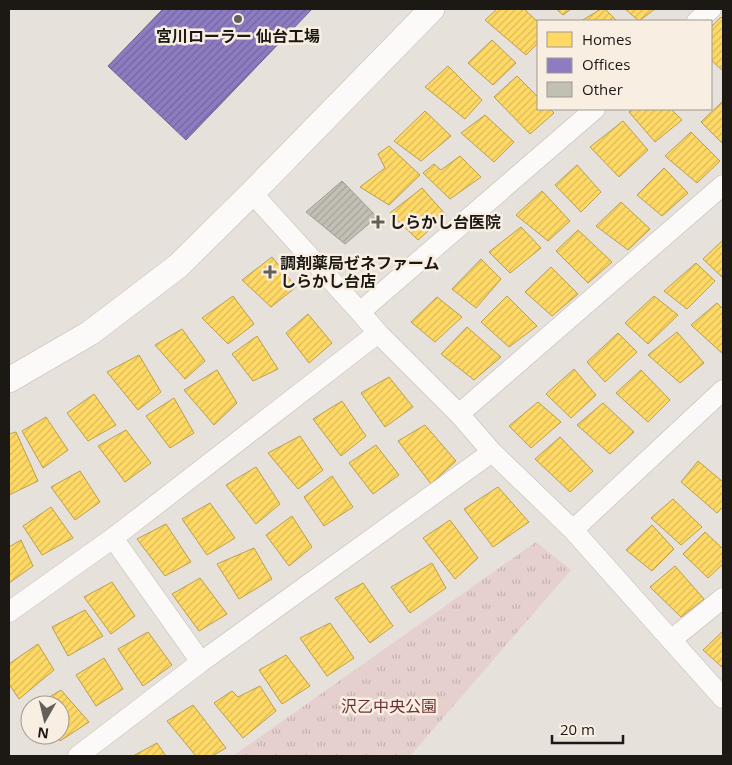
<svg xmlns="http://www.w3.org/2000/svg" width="732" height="765" font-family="'Open Sans','Noto Sans JP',sans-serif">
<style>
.grass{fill:url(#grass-tufts)}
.homes{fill:url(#homes-hatch);stroke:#bb9f4e}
.offices{fill:url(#offices-hatch);stroke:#6c5e8f}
.building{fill:url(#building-hatch);stroke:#9f9d97}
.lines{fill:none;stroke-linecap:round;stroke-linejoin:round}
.minor-casing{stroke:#bebab5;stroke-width:21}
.tertiary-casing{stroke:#bebab5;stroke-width:26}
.minor{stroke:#fbfaf9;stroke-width:20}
.tertiary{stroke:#fbfaf9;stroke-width:25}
.poi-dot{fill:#635f5a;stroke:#f8efe2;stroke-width:2}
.labels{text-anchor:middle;stroke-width:5;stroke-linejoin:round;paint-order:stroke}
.poi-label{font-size:16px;font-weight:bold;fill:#1c1915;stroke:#f8efe2;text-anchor:start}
.park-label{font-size:16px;fill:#702f33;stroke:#f8efe2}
</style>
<defs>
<pattern id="grass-tufts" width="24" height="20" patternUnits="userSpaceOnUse" patternTransform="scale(1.25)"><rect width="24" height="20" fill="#e6d0cd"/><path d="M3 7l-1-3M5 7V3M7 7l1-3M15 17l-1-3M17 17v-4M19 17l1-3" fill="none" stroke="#c5b2af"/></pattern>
<pattern id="homes-hatch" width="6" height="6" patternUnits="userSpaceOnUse" patternTransform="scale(1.25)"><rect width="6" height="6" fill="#ffd966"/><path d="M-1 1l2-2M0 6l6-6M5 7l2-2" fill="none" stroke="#daba58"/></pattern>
<pattern id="offices-hatch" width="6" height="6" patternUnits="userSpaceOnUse" patternTransform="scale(1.25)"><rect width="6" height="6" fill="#8e7cc3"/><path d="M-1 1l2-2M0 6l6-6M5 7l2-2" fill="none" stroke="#73659d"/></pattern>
<pattern id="building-hatch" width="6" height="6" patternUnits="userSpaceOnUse" patternTransform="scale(1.25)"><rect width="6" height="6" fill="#c2bfb4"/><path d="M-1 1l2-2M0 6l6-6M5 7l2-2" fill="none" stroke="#a6a49a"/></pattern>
</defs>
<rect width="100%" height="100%" fill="#e6e1da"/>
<path class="grass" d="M536,542L571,570L410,756H233Z"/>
<path class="homes" d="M497,9H524L538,22V43L526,55L485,20Z
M556,9H571L563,15Z
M601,9H605L617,21H581Z
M625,9H655L639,21Z
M721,17L723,19V71L711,60V27Z
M492,40L516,63L493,85L468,63Z
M448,66L482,100L465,119L425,87Z
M517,76L538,97V109H550L554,113L530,134L494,97Z
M723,101V144L701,122Z
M633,109H671L682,120L655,142L629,112Z
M425,111L451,136L421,161L394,141Z
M485,115L514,142L494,162L461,133Z
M623,121L648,150L619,177L590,147Z
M691,132L720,161L697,183L665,156Z
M389,146L420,175L389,205L360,187L385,168L378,154Z
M460,156L481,177L450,199L423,173L434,164L441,170Z
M577,165L601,192L581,212L555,185Z
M664,168L688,193L662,216L637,195Z
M422,188L446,215L418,240L390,213Z
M542,191L570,221L548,241L516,215Z
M621,202L650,229L628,250L596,226Z
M521,227L541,248L510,273L489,252Z
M578,230L612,262L588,283L556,251Z
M723,240V276L722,277L703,259Z
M272,257L296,287L271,307L242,280Z
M481,259L501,279L476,308L452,289Z
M696,263L715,281L687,309L664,291Z
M551,267L578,294L552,316L525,292Z
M233,296L254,324L228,344L202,318Z
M507,296L537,326L509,347L481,322Z
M654,296L678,315L648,344L625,323Z
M437,297L462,317L435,342L411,322Z
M717,303L723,309V354L691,325Z
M308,314L332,343L309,363L286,333Z
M467,327L501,357L474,380L441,354Z
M182,329L205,361L185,379L155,345Z
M677,332L704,363L680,383L648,355Z
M618,333L637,352L605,382L587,362Z
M257,336L278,369L253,381L232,354Z
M139,355L161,392L138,410L107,372Z
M574,369L596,395L571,418L546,394Z
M217,370L237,403L214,425L184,390Z
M641,370L670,400L648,422L616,393Z
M389,377L413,407L385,427L361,393Z
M94,394L116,425L88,441L67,413Z
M174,398L194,433L170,448L146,416Z
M342,401L366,436L341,456L313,419Z
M538,402L561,422L531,448L509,426Z
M603,403L634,432L610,454L577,425Z
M46,417L68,450L43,468L22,431Z
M425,425L456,461L431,484L398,441Z
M126,430L151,463L125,482L98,446Z
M16,432L38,481L9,495V434Z
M300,436L323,470L298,489L268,453Z
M560,437L593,471L570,492L535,459Z
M376,445L399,475L373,494L349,463Z
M698,461L723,482V507L717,513L681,482Z
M256,467L280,504L256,524L226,485Z
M80,471L100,502L75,520L51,487Z
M332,476L353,507L324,526L304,497Z
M498,487L529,522L493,547L464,509Z
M673,499L702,527L681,545L651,518Z
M210,503L235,538L207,555L182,519Z
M51,507L73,538L42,555L23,526Z
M292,516L312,547L289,566L266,535Z
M450,520L478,558L455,579L423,538Z
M166,524L191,562L165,576L137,539Z
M652,525L674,549L652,571L626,550Z
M705,532L723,549V564L708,578L683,554Z
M21,540L33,566L9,583V547Z
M254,548L272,579L239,599L217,564Z
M432,563L446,588L410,613L391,587Z
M675,566L704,599L681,617L650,587Z
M200,578L227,614L199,631L172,594Z
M112,582L135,616L111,634L84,597Z
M363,583L393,626L370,643L335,598Z
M85,610L103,636L68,656L52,627Z
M330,623L354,658L327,676L300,638Z
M723,631V668L703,650Z
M148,632L172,665L143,686L118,649Z
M38,644L54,670L19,699L9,684V664Z
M286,655L310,686L282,704L259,670Z
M104,658L123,689L96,706L76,675Z
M260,686L276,711L243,738L214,703L232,691L238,697Z
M61,690L89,722L60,741L56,735H60V705H36Z
M193,705L226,748L212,756H196L167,721Z
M157,743L166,756H133Z"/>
<path class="offices" d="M163,9H312L186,140L108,66Z"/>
<path class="building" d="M342,181L377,217L345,244L306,212Z"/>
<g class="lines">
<g class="minor-casing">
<path id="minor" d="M697,21L711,9
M252,193L360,312L378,333L459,414L492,452L573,530L723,390
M360,312L595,109
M459,414L723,185
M573,530L671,640L723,698
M113,538L201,662
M9,612L113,538L378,333
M671,640L723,598
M78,756L201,662L492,452"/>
</g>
<g class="tertiary-casing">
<path id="tertiary" d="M9,380L90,333L178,266L252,193L432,9"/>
</g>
<use href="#minor" class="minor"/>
<use href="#tertiary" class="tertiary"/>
</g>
<g class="poi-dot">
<circle cx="238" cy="19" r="5"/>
<path d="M375.5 214.5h5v5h5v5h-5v5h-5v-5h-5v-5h5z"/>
<path d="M267.5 264.5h5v5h5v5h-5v5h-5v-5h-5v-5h5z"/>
</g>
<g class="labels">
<g class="poi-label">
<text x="238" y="42" text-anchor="middle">宮川ローラー 仙台工場</text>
<text x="389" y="228">しらかし台医院</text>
<text x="280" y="269">調剤薬局ゼネファーム<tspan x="280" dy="18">しらかし台店</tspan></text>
</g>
<g class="park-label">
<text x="389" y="712">沢乙中央公園</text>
</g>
</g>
<rect width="732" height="765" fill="none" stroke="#1c1915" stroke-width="20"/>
<rect x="537" y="20" width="175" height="90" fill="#f8efe2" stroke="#a09990"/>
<rect x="547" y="32" width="25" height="15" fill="#ffd966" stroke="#a09990"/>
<text x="582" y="45" font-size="15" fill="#1c1915">Homes</text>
<rect x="547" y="58" width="25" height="15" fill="#8e7cc3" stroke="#a09990"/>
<text x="582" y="70" font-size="15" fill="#1c1915">Offices</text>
<rect x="547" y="82" width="25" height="15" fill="#c2bfb4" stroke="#a09990"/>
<text x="582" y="95" font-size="15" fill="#1c1915">Other</text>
<g transform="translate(45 720) rotate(188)"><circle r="24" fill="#f8efe2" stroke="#a09990"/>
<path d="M0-4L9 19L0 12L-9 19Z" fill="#635f5a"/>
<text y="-8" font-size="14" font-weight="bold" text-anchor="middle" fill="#1c1915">N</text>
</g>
<path d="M552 735v8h71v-8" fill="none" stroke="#1c1915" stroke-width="2.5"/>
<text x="560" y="735" font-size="15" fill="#1c1915" stroke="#f8efe2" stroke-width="4" paint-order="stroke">20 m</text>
</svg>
